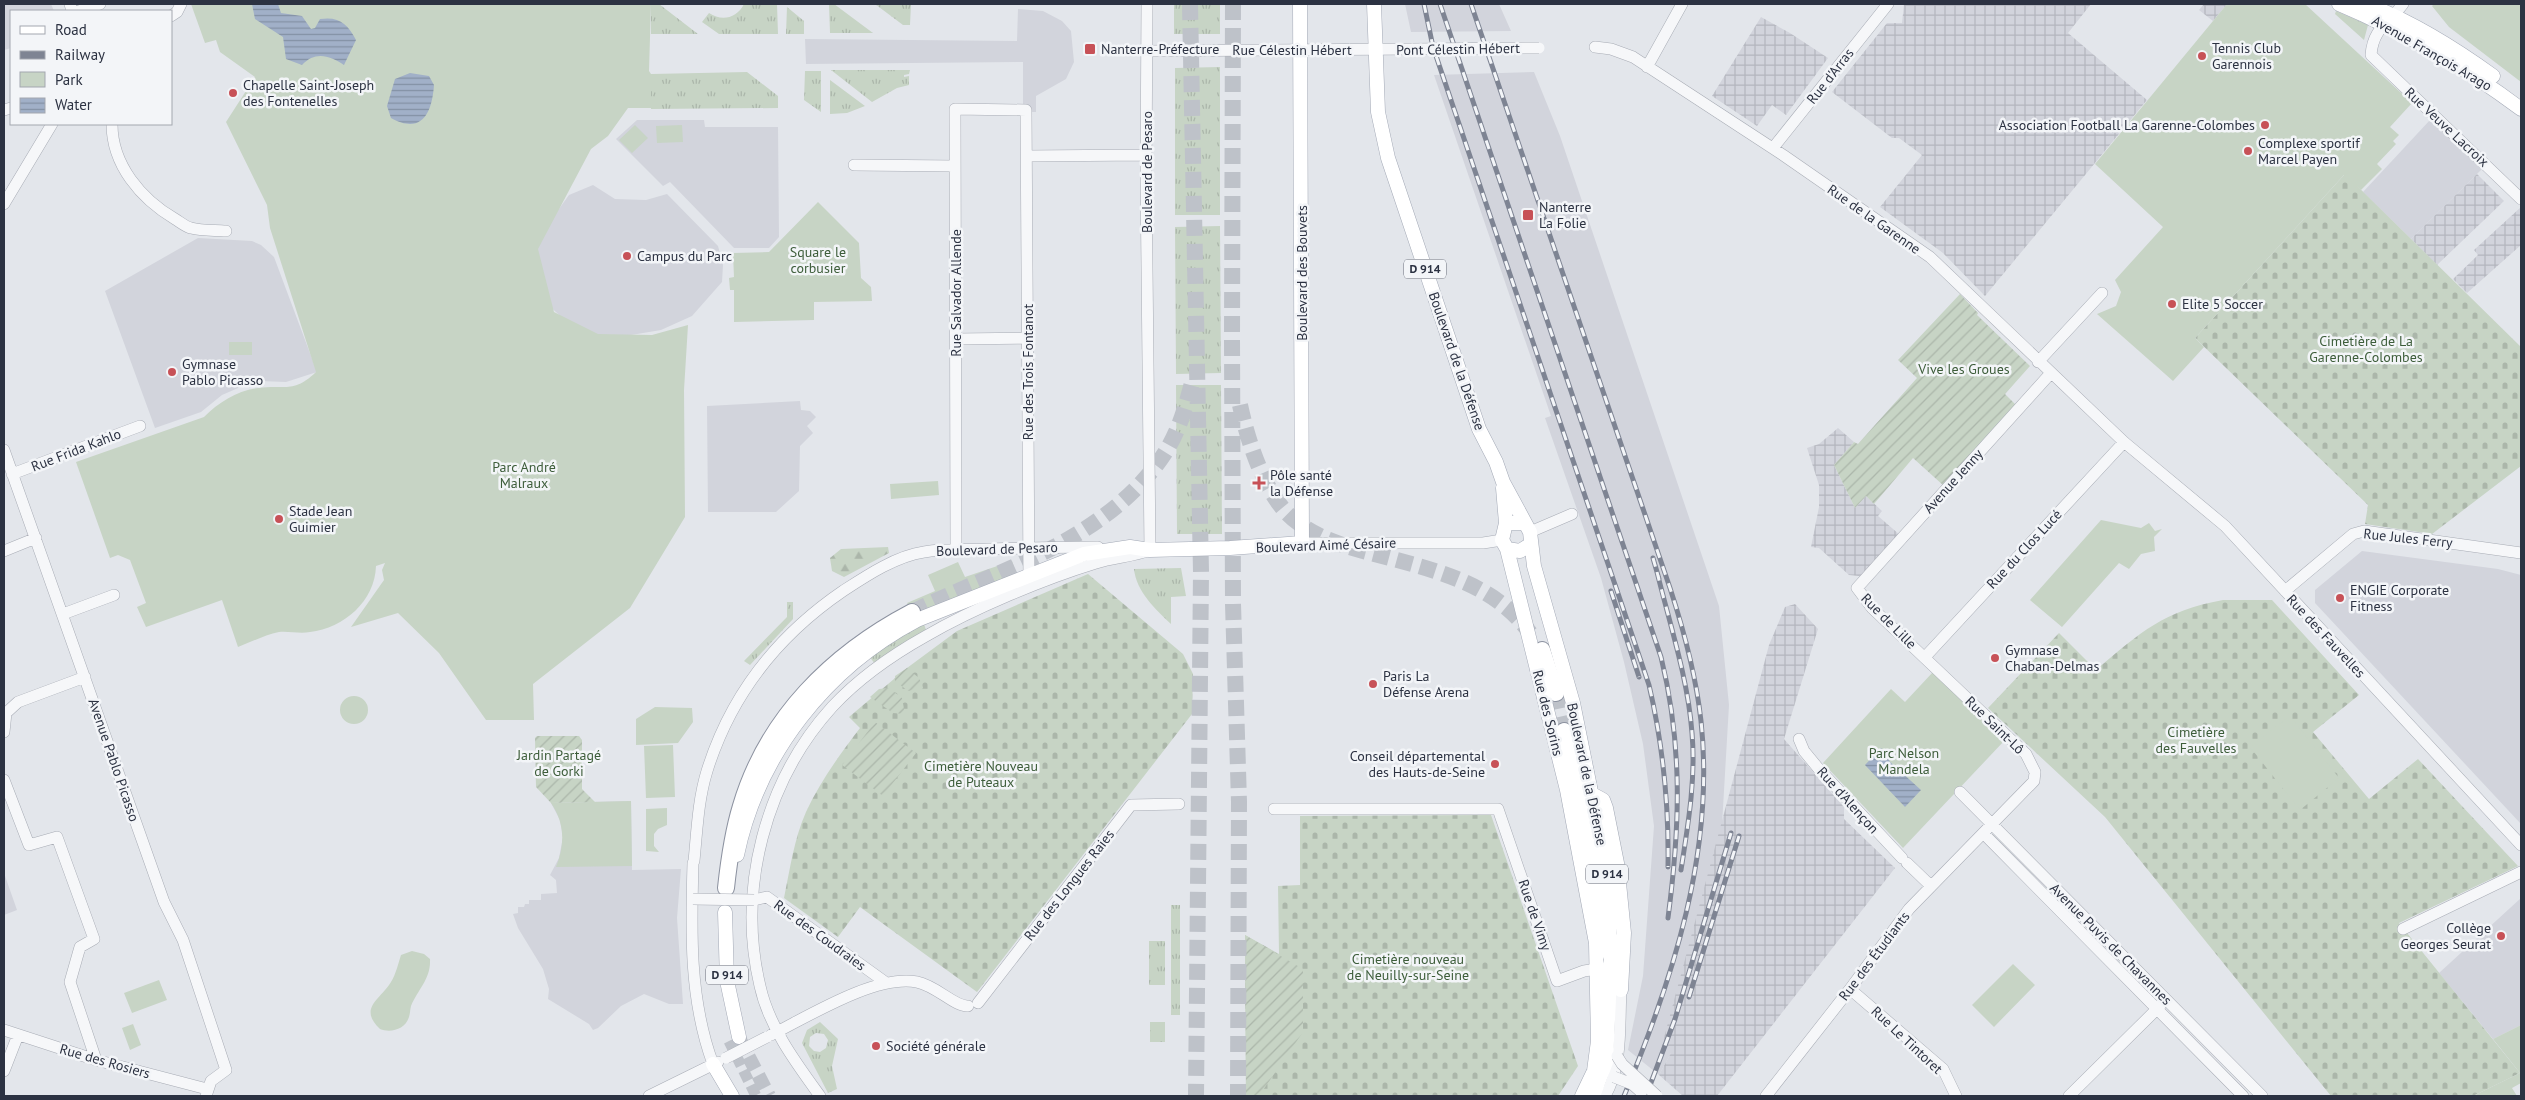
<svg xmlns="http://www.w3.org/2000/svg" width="2525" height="1100" font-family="'PT Sans',sans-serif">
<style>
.built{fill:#d2d4dc}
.industrial{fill:url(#industrial-grid)}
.grass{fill:url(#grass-tufts);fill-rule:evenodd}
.forest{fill:url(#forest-firs)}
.cemetery{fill:url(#cemetery-stones)}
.park{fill:#c7d4c5}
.garden{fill:url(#garden-furrows)}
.water{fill:url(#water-rules)}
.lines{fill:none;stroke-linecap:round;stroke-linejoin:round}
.minor-tunnel{stroke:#bec2c9;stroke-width:11;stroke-dasharray:11 5.5;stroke-linecap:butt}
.major-tunnel{stroke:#bec2c9;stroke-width:14;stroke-dasharray:14 7;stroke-linecap:butt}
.highway-tunnel{stroke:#bec2c9;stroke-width:16;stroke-dasharray:16 8;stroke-linecap:butt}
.minor-casing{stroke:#a8acb5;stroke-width:12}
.major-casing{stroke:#a3a9b6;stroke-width:15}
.highway-casing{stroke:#8c92a0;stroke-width:18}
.minor{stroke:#f6f7f9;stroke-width:11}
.major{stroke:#fff;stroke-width:14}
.highway{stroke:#fff;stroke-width:16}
.rail-casing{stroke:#7e8493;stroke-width:5}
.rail{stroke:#f3f5f8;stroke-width:3;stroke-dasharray:9;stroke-linecap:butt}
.minor-bridge-casing{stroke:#a8acb5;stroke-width:12;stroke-linecap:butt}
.minor-bridge{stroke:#f6f7f9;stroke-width:11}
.poi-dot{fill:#c75157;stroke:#f3f5f8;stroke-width:2}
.labels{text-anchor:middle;stroke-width:5;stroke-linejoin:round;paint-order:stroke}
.shield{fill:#f3f5f8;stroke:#686c79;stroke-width:1}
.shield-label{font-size:12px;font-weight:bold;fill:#2c3242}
.poi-label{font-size:14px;fill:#2c3242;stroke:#f3f5f8;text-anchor:start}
.street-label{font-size:14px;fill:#2c3242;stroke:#f3f5f8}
.park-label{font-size:14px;fill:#3d5d3a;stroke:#f3f5f8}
</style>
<defs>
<pattern id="industrial-grid" width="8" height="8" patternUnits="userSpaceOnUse" patternTransform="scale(1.25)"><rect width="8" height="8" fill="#d2d4dc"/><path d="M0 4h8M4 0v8" fill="none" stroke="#b4b6be"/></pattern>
<pattern id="grass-tufts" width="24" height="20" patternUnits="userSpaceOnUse" patternTransform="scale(1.25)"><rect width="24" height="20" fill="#c7d4c5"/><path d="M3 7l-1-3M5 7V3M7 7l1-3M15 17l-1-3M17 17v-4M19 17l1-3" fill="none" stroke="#abb6aa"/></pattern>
<pattern id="forest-firs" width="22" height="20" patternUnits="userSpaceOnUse" patternTransform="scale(1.25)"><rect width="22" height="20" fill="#c7d4c5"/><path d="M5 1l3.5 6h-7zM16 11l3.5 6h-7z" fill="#abb6aa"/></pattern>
<pattern id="cemetery-stones" width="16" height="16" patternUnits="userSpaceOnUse" patternTransform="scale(1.25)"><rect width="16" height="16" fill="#c7d4c5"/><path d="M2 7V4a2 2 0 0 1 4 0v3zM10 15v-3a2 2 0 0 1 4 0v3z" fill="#abb6aa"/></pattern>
<pattern id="garden-furrows" width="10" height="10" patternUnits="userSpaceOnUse" patternTransform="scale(1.25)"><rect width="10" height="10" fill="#c7d4c5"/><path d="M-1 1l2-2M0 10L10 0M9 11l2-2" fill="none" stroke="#abb6aa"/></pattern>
<pattern id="water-rules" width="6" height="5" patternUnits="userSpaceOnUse" patternTransform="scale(1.25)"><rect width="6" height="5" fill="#a1b0c8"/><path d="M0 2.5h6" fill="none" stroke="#8390a4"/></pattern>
</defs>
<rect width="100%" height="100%" fill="#e3e6eb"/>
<path class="built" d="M4,4H51L54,11H11V48L4,50Z
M1405,4H1499L1511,31L1411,32Z
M1018,9L1043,11L1062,21L1071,31L1074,62L1066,79L1036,96V112H1023V62L806,64L805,39L1017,41Z
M1534,72L1560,136L1719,606L1729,705L1722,825L1744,832L1671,1053L1659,1075L1628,1050L1643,976L1654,826L1643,744L1624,662L1601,578L1545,418L1551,416L1434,75Z
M637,120H704L705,127H778L779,237L769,248H734L670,182L663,186L616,139Z
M2430,120L2482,169L2411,239L2363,192Z
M593,185L615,199L646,200L667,194L718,246L723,265L722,282L692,316L661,330L607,339L567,322L545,302L535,242L569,195Z
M198,238L252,241L261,245L274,257L317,372L286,382L260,381L245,385L222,395L201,412L155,428L105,291Z
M800,401L801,410L810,411L816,417L807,426L813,433L800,446L799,491L776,512H708L707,406Z
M2362,551L2498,569L2521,575V824L2315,603V590Z
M631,801L632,870L681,869L677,918L683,1004H669L644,994L621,1006L598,1028L593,1030L589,1024L548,999L549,989L543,969L518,928L513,914L518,913V907H524L525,904H529V900H541V894L557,893L556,880L550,875L559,858L563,837L560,820L551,803Z
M4,873L17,910L4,915Z
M2521,898V1025L2493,1039L2439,973Z"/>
<path class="industrial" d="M1904,4H2091L2068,33L2147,100L1985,296L1943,253L1880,207L1922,155L1899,138H1892L1832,92L1887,23H1902Z
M2204,4H2227L2213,21L2199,10Z
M1761,17L1790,33L1828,58L1786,115L1772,105L1757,126L1712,96Z
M2477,174L2504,201L2437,265L2411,239Z
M2521,207V245L2467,293L2453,279L2478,255L2474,250Z
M1838,428L1854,442L1834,465L1855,508L1866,496L1882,511L1878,516L1900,535L1863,575L1859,576L1849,575L1819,548L1811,547L1819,507V485L1807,448L1819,444Z
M1795,604L1818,629L1784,739L1844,807V819L1895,868L1717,1096H1683L1659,1075L1671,1053L1661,1049L1769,645L1785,607Z"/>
<path class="grass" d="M651,4H659L698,34H651Z
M744,4H777L778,34H719L702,22L709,13C722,22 737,18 744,4Z
M829,4H834L873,33H830Z
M875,4H911L910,25H903Z
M1174,4H1220V34H1174Z
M787,7L804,21V34H786Z
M2336,11L2368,25L2364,40L2335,14Z
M1220,67V215H1175V68Z
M831,70H910L909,74L904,75V77L909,76V85L897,88L872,102Z
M805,71H821V112L804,100Z
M747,72L778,96V108L651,109V74Z
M830,80L865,106L847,113L830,114Z
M1220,226L1221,373L1176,374L1175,227Z
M1176,385H1221L1222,534H1177Z
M1181,568L1186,596L1171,597V624C1156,610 1136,591 1134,569Z
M787,602H793V619L750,665L744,661L787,617Z
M923,621L927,633L876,665L868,655Z
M1171,905H1180V1015H1171Z
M1149,941H1165V985H1149Z
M820,1022L838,1039L832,1066L837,1089L828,1093L802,1043L807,1030ZM816,1033L824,1034L828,1040L826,1048L820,1052L814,1051L809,1046L810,1037Z
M1150,1022H1165V1042H1150Z"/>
<path class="forest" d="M888,547L889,553L844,577L832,571L830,558L841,549Z"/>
<path class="cemetery" d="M2345,174L2521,347V466L2432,534L2365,524L2368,505L2195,338Z
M1088,574L1183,654L1193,674L1192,714L977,992L860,907L838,937L784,898C790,869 794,839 806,812C820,782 840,754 860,728L849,717L907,668L957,631Z
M2223,600H2272L2359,695L2313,732L2369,799L2418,759L2518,866L2399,923L2520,1073L2473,1096H2331L2105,817L1988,708L2059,633L2096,670C2141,632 2163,611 2223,600Z
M1491,815L1578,1066L1558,1096H1246L1245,935L1279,954L1278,886L1300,885V816Z"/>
<path class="park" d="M191,4H651L649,71L651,74V108H628L608,136L591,149L538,249L554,312L598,334L652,335L688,325L684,390L685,517L630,608L533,684L534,720H486L439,653L398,613L351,627L384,580L382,570L385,563L376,566C375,601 344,628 310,632C300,634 289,631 279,632C265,635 251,642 238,647L222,600L146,627L137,607L146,603L130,560L118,555L110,558L76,462L204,417C219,402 237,391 258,388C286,384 293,394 316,372L270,228L267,205L226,122L255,77L220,52L216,40L205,43Z
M2227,4H2305L2412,103L2390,127L2399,135L2393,141L2396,144L2377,164L2382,169L2361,190L2344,175L2195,338L2204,347L2173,381L2097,314L2116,306L2121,292L2115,280L2163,227L2095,164Z
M2434,4H2521V82L2449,27L2432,6Z
M635,125L648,138L632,153L619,140Z
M682,125L683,142L657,143L656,126Z
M818,202L859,243L861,278L871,287L872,301L814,302V320L734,322V290H730L729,278L734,277L733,253L769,252Z
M229,342H252V355H229Z
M938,481L939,495L891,499L890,484Z
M2101,520L2141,528L2149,523L2155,531L2162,529L2154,537L2155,551L2141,554L2129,569L2119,563L2062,627L2030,600Z
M1012,561L1016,573L914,616L907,603L935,591L928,575L958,562L965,577Z
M1933,672L2005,740L1903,848L1823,763L1891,689L1905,702Z
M340 710a14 14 0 1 1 28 0a14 14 0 1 1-28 0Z
M655,707L692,708L693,722L678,743L636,745V719Z
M2290,716L2339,778L2300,810L2250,747Z
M673,745L675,797L646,798L644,746Z
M631,801L632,866L556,867C565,845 565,823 551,803Z
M667,808V825L658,829L654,834V846L659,852L646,851V809Z
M412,951L424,954L430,959C431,979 418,989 411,1006C410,1010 410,1014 409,1017C405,1030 390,1033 380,1029C358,1008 380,1000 391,982C396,974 398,964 401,955Z
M2013,964L2035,985L1994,1027L1972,1005Z
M159,980L167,1000L132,1013L124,993Z
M133,1024L141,1045L130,1050L122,1028Z
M2521,1025V1083L2512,1088L2517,1096H2473L2520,1073L2493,1039Z"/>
<path class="garden" d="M1960,294L1978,313L1977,315L2030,366L2005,394L2016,405L1944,486L1913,458L1874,504L1866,496L1855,508L1834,465L1854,442L1858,444L1917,378L1898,360Z
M907,668L919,678L923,688L908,691L895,681V676Z
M889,688L902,698L905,714L893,713L870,697L879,689Z
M875,722L916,753L883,796L842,765Z
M537,736H579L582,740V789L595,802L551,803L536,787L535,738Z
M1245,935L1303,969V1032L1259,1096H1246Z"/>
<path class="water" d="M252,4H278L281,13L302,16L311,29L315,28L320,19C339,16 348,24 356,40L344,65C329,55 315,51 302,65L286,59L283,37L255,19Z
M410,73L429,76L434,85C432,113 422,135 391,118L387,106L395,79Z
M1881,748L1891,758L1889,761L1921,790L1905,807L1865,765Z"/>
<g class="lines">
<path class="minor-tunnel" d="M729,1041L756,1096"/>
<path class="major-tunnel" d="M739,1038L769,1096"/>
<path class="highway-tunnel" d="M1190,4L1201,572L1196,1096
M1233,4L1232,338L1233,604L1239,802L1238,1096
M1240,405C1247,438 1262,486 1286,512C1309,536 1340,545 1371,553C1429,569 1493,581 1530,633
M912,612C1000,569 1100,543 1160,460C1177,437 1185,410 1192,383
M1556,693L1564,731"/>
<g class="minor-casing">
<path id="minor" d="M70,4L72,11
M2403,4C2389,23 2373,28 2371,55L2521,199
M79,11L100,4
M171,16L177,12L181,4
M1595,47L1611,49L1633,57L1783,155L1930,257L2124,442L2225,526L2521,845
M1147,51L1413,49
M1647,67L1682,4
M4,110L11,108
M112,124C112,165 141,199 175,219C180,222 186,227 191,228C202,231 215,230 226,231
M1773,148L1888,4
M1027,156L1146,155
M854,165L955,166
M4,204L52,124
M956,339L1028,338
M2038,362L2102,293
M4,450L164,902L183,940L226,1070L211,1081L206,1096
M12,474L140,426
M1530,532L1572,514
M1302,543H1483L1502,540
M956,549L955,109L1026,110L1029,582
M4,551L36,538
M2285,591L2353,534L2364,531L2521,553
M63,614L114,595
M1925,657L2124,442
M4,732L6,713L18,702L85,677
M1799,739L1804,751L1818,768L1902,858
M4,780L29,845L57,837L94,939L80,947L70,982L96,1060
M1960,792L2262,1096
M1274,809H1498L1557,981L1584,971L1603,968
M1984,834L2243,1096
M694,861C697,831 698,800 707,771C731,694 777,636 843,591C866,576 896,556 924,552C946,548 967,550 988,549C1025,548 1061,547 1098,547
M693,863C691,931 689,999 713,1064
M1907,863L1931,886
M754,900L767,897L885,982
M2403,929L2521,872
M1850,989L1943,1069L1956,1096
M978,1003L1131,805L1179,804
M4,1030L96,1060L207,1089
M771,1035C809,1016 876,974 917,982C937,986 955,1007 968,1006
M4,1071L18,1035
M649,1096L718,1062
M820,1096C796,1063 769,1027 760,986C737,889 765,781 832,707C859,678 892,655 926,636C974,608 1044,579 1096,563C1114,557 1132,557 1150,550L1146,174L1147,4
M1605,1096C1623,1065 1619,1025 1621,990
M1766,1096L1850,989L1909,909L2034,781L2035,772L2026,754L1872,608L1857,588L2050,374
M2069,1096L2160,1006"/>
</g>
<g class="major-casing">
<path id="major" d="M1374,4L1378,112L1388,158L1479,429L1496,462L1503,482L1530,532L1534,566L1573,703L1606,866L1611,956L1606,1062L1593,1096
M2339,4C2403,31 2465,67 2521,109
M2366,4C2413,22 2453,47 2493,76
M1503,488L1506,523
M1525,523H1506L1502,540L1507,549L1520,551L1531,544
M1507,549L1567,790L1596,943L1598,1041L1594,1071L1582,1096
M1592,794L1603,800L1606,808L1617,863L1624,933L1621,990
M737,855C758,754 826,668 917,620L1084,554L1130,547L1150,550L1230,548L1302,543L1300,4
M725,912L727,981L739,1037
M713,1064L732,1096"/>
</g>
<g class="highway-casing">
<path id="highway" d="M1542,650L1556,693
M1564,731L1611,956
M726,888C729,860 733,832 741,806C767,718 832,654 912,612"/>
</g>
<use href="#minor" class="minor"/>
<use href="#major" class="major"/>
<use href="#highway" class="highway"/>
<g class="rail-casing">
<path id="rail" d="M1424,4L1433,47L1649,685C1663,745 1669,805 1668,867
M1440,4L1661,657C1683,747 1680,827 1668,918
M1471,4L1670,588C1684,631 1696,675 1701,721C1715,850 1673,979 1624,1096
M1653,558L1659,579
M1657,572C1670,625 1688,679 1692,733C1696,779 1688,825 1681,870
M1611,591L1639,677
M1689,997L1739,836
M1646,1096L1675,1019L1731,833"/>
</g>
<use href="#rail" class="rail"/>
<g class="minor-bridge-casing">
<path id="minor-bridge" d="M1413,49L1539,48
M693,899L754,900
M1617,1056L1622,1064L1657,1096
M726,1058L767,1037
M1614,1077L1632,1084L1641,1092"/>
</g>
<use href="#minor-bridge" class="minor-bridge"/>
</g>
<g class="poi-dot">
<rect x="1084" y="43" width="12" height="12" rx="2.5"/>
<circle cx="2202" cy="56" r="5"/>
<circle cx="233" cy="93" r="5"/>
<circle cx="2265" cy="125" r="5"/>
<circle cx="2248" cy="151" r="5"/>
<rect x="1522" y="209" width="12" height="12" rx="2.5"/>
<circle cx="627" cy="256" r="5"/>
<circle cx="2172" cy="304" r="5"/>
<circle cx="172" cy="372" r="5"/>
<path d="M1256.5 475.5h5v5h5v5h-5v5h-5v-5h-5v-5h5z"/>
<circle cx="279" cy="519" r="5"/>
<circle cx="2340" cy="598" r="5"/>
<circle cx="1995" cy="658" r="5"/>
<circle cx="1373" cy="684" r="5"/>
<circle cx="1495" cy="764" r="5"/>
<circle cx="2501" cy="936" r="5"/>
<circle cx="876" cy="1046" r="5"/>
</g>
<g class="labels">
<g class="shield">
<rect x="1404" y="259.5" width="42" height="19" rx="4"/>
<rect x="1586" y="864.5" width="42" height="19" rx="4"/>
<rect x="706" y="965.5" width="42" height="19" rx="4"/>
</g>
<g class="shield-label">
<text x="1425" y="273">D 914</text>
<text x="1607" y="878">D 914</text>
<text x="727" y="979">D 914</text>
</g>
<g class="poi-label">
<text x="2212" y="53">Tennis Club<tspan x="2212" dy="16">Garennois</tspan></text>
<text x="1101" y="54">Nanterre-Préfecture</text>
<text x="243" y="90">Chapelle Saint-Joseph<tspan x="243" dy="16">des Fontenelles</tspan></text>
<text x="2255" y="130" text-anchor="end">Association Football La Garenne-Colombes</text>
<text x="2258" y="148">Complexe sportif<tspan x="2258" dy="16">Marcel Payen</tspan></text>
<text x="1539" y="212">Nanterre<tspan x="1539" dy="16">La Folie</tspan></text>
<text x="637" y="261">Campus du Parc</text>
<text x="2182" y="309">Elite 5 Soccer</text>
<text x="182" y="369">Gymnase<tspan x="182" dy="16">Pablo Picasso</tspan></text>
<text x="1270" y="480">Pôle santé<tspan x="1270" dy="16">la Défense</tspan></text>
<text x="289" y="516">Stade Jean<tspan x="289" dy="16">Guimier</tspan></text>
<text x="2350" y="595">ENGIE Corporate<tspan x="2350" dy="16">Fitness</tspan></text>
<text x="2005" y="655">Gymnase<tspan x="2005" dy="16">Chaban-Delmas</tspan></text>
<text x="1383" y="681">Paris La<tspan x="1383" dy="16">Défense Arena</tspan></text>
<text x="1485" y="761" text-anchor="end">Conseil départemental<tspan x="1485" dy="16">des Hauts-de-Seine</tspan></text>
<text x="2491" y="933" text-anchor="end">Collège<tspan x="2491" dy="16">Georges Seurat</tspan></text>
<text x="886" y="1051">Société générale</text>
</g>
<g class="street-label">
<text transform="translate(1458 49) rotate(-1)" y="5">Pont Célestin Hébert</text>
<text x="1292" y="55">Rue Célestin Hébert</text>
<text transform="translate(2432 53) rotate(30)" y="5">Avenue François Arago</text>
<text transform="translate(1830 76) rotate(-52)" y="5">Rue d'Arras</text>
<text transform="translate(2447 127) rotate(43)" y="5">Rue Veuve Lacroix</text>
<text transform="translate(1147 172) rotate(-90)" y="5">Boulevard de Pesaro</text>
<text transform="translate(1874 219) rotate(35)" y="5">Rue de la Garenne</text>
<text transform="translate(1302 273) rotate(-90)" y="5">Boulevard des Bouvets</text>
<text transform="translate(956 293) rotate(-90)" y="5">Rue Salvador Allende</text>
<text transform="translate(1457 361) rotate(71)" y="5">Boulevard de la Défense</text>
<text transform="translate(1028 372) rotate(-90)" y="5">Rue des Trois Fontanot</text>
<text transform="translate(76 450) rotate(-21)" y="5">Rue Frida Kahlo</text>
<text transform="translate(1953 481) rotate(-48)" y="5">Avenue Jenny</text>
<text transform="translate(2408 538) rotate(6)" y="5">Rue Jules Ferry</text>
<text transform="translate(1326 545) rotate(-2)" y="5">Boulevard Aimé Césaire</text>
<text transform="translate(997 549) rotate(-2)" y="5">Boulevard de Pesaro</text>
<text transform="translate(2024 549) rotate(-47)" y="5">Rue du Clos Lucé</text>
<text transform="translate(1889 621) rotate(45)" y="5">Rue de Lille</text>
<text transform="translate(2326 636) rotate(47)" y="5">Rue des Fauvelles</text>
<text transform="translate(1548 713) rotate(76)" y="5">Rue des Sorins</text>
<text transform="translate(1995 725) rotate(44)" y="5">Rue Saint-Lô</text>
<text transform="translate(114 760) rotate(71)" y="5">Avenue Pablo Picasso</text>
<text transform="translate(1587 774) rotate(78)" y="5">Boulevard de la Défense</text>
<text transform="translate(1848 800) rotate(48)" y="5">Rue d'Alençon</text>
<text transform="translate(1069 885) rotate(-52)" y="5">Rue des Longues Raies</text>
<text transform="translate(1535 915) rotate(71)" y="5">Rue de Vimy</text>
<text transform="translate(820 935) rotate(36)" y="5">Rue des Coudraies</text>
<text transform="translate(2111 944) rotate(45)" y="5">Avenue Puvis de Chavannes</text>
<text transform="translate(1874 956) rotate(-53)" y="5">Rue des Étudiants</text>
<text transform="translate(1907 1040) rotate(43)" y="5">Rue Le Tintoret</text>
<text transform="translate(105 1061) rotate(16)" y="5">Rue des Rosiers</text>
</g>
<g class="park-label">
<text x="818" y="257">Square le<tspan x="818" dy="16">corbusier</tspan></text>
<text x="2366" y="346">Cimetière de La<tspan x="2366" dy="16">Garenne-Colombes</tspan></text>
<text x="1964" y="374">Vive les Groues</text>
<text x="524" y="472">Parc André<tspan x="524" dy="16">Malraux</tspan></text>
<text x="2196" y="737">Cimetière<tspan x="2196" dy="16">des Fauvelles</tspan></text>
<text x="1904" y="758">Parc Nelson<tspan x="1904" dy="16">Mandela</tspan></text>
<text x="559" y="760">Jardin Partagé<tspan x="559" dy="16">de Gorki</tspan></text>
<text x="981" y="771">Cimetière Nouveau<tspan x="981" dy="16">de Puteaux</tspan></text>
<text x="1408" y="964">Cimetière nouveau<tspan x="1408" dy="16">de Neuilly-sur-Seine</tspan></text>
</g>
</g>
<rect width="2525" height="1100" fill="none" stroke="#2c3242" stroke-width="10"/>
<rect x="10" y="10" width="162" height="115" fill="#f3f5f8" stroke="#a3a7af"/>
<rect x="20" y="26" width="25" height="8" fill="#ffffff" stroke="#a3a7af"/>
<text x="55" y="35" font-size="15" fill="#2c3242">Road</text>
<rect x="20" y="51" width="25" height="8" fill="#7e8493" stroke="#a3a7af"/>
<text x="55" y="60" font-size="15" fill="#2c3242">Railway</text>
<rect x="20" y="72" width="25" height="15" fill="#c7d4c5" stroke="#a3a7af"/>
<text x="55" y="85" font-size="15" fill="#2c3242">Park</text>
<rect x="20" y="98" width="25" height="15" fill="url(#water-rules)" stroke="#a3a7af"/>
<text x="55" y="110" font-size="15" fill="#2c3242">Water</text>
</svg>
